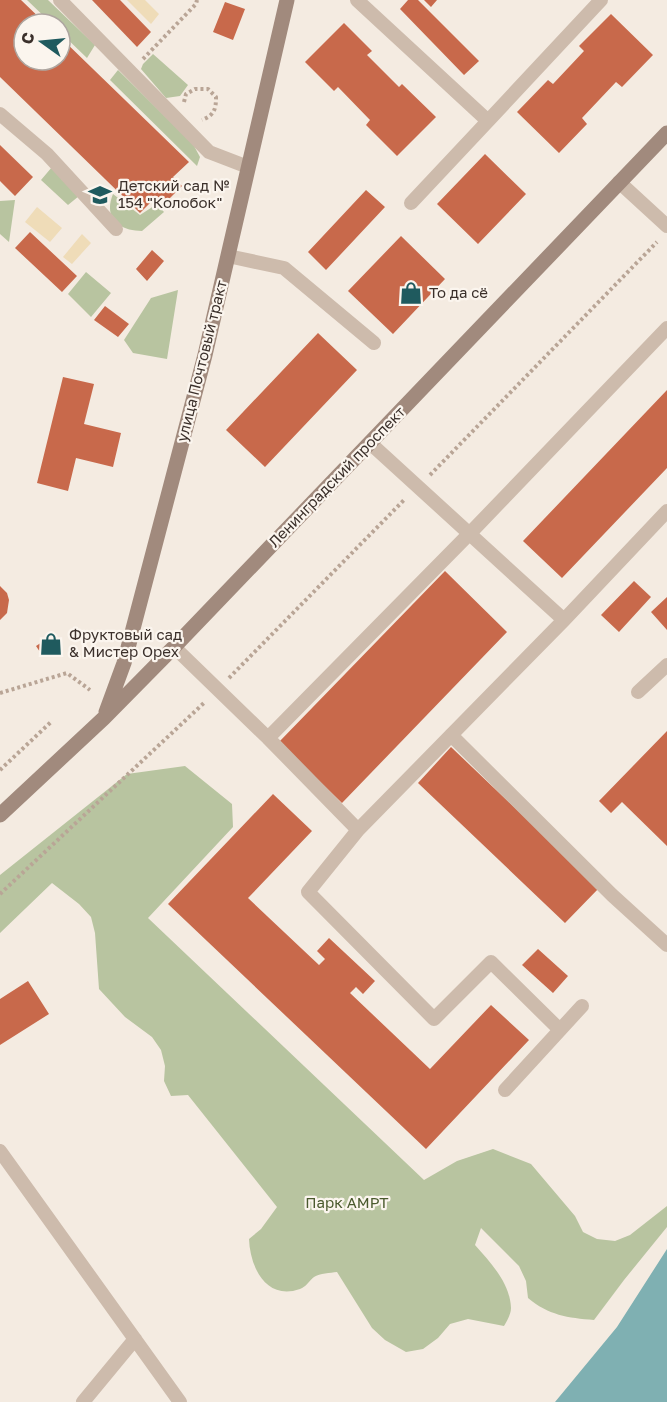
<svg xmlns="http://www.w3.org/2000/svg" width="667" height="1402" font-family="'Golos Text',sans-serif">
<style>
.green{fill:#b8c4a0}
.sand{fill:#efdcb8}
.water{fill:#7fb0b2}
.building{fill:#c8694b}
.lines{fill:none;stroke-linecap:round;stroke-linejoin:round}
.path{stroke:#b9a596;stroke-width:4;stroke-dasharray:3 3;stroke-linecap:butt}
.lane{stroke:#cdbbac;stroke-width:14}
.secondary{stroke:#a18a7d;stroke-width:15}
.labels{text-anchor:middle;stroke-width:4.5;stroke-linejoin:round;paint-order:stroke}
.poi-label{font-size:15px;fill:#3b302b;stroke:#fbf5ee;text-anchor:start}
.street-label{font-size:15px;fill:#3b302b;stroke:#fbf5ee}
.park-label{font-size:15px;fill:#4a5a2e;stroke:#fbf5ee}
</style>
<rect width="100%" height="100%" fill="#f4ebe1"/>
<path class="green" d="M27,0H48L95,45L87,58L60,32V24H52Z
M153,54L188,85L180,96L166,98L141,69L143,64Z
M118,70L193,144L200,157L197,166L110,80Z
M52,167L79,196L68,205L41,180Z
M113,194L140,215L157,204L164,212L142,231C119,231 103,218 113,194Z
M15,200L9,242L0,234V201Z
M86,272L111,293L91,317L68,294Z
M178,290L167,359L133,353L124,340L151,298Z
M185,766L232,804L233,827L148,918L424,1180L457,1161L493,1149L531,1164L575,1216L583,1232L597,1239L615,1241L630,1235L667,1206V1227L624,1280L594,1320C568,1318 548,1315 528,1298L526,1281L519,1266L481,1228L475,1245C491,1263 510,1283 511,1308C511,1314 507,1321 504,1326L468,1319L450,1324L438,1338L423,1349L406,1352L385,1340L372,1328L337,1272C330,1273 320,1273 314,1277C309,1281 306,1287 300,1289C266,1301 250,1267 249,1239L261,1229L277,1207L188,1095L171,1096L164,1081L165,1066L161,1050L152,1037L125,1017L99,989L95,933L91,917L79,904L52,883L0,933V875L127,774Z"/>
<path class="sand" d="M127,0H145L159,14L151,24Z
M37,207L62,228L50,242L25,222Z
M82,234L91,243L72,264L63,257Z"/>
<path class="water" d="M667,1249V1402H555L617,1327Z"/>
<path class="building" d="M0,0H21L46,24H24V60H60V37L189,162L173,177L182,186L165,203L157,196L140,213L0,77Z
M92,0H120L151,32L137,47Z
M408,0H418L479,61L464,75L400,9Z
M424,0H437L431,7Z
M225,2L245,9L233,40L213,32Z
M611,14L653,55L622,87L616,82L582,118L587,124L559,153L517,112L548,80L553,84L584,51L579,46Z
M344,23L372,51L367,55L399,87L402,84L436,117L397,156L366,125L370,120L338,87L334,91L305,62Z
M0,145L33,177L15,196L0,181Z
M485,154L526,194L478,244L437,204Z
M366,190L385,207L326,270L308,252Z
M30,232L77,276L62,292L15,248Z
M401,236L445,279L393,334L348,291Z
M152,250L164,261L147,281L136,269Z
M105,306L129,324L118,337L94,320Z
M318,333L357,370L265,467L226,430Z
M63,377L94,384L84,424L121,433L113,467L76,458L68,491L37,483Z
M667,390V468L562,578L523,541Z
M445,571L507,632L342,803L279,742Z
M634,581L651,597L619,632L601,615Z
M0,586L7,593L9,600L7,613L0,620Z
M667,597V630L651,612Z
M53,635L58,645L42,655L36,646Z
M667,731V846L622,802L611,813L599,801Z
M451,747L599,888L565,923L418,783Z
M273,794L312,831L248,898L319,965L325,959L317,951L329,938L375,981L363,994L356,987L350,993L430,1069L491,1005L529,1040L426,1149L168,904Z
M538,949L568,976L553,993L522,965Z
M28,981L49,1014L0,1045V999Z"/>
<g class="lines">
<path class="path" d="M143,59L196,4L197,0
M184,102L186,94L195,89H208L216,97C216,110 214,115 202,120
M430,475L657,242
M229,678L405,499
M0,693L67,673L90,690
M0,770L52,721
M0,894L205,702"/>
<path class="lane" d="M60,0L209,152L248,167
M357,0L488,121L411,203
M0,114L47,154L116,229
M488,121L601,0
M619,182L667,226
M228,256L284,268L374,343
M370,443L564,620
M174,647L268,738L358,830
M638,692L667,665
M451,735L612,895L667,945
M268,738L475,528L667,328
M560,1030L491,962L434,1019L308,892L358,830L564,620L667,511
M505,1090L582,1006
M0,1151L180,1402
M83,1402L135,1339"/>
<path class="secondary" d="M106,712L124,663L205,355L287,0
M0,815L104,718L174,647L667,133"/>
</g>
<defs>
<g id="school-bare" transform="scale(1.8)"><path d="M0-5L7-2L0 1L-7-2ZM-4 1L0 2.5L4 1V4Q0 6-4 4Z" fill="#1f5a5e" stroke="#fbf5ee" stroke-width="2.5" paint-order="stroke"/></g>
<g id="shop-bare" transform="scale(1.8)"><path d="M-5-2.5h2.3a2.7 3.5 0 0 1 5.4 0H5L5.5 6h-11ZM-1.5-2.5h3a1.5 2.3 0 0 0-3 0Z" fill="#1f5a5e" stroke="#fbf5ee" stroke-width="2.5" paint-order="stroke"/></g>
</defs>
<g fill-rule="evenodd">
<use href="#school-bare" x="100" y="195"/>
<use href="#shop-bare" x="411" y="293"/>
<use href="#shop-bare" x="51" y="644"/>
</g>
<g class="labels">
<g class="poi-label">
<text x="118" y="191">Детский сад №<tspan x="118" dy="17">154 "Колобок"</tspan></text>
<text x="429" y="298">То да сё</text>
<text x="69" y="640">Фруктовый сад<tspan x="69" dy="17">&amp; Мистер Орех</tspan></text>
</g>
<g class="street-label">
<text transform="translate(202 361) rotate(-76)" y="5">улица Почтовый тракт</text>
<text transform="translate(337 477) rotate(-46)" y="5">Ленинградский проспект</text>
</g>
<g class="park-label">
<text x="347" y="1208">Парк АМРТ</text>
</g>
</g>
<g transform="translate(42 42) rotate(285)"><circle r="28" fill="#fbf5ee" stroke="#aea6a0" stroke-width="1.5"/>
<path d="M0-4.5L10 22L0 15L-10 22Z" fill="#1f5a5e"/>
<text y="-9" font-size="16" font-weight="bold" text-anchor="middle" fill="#3b302b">С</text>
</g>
</svg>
